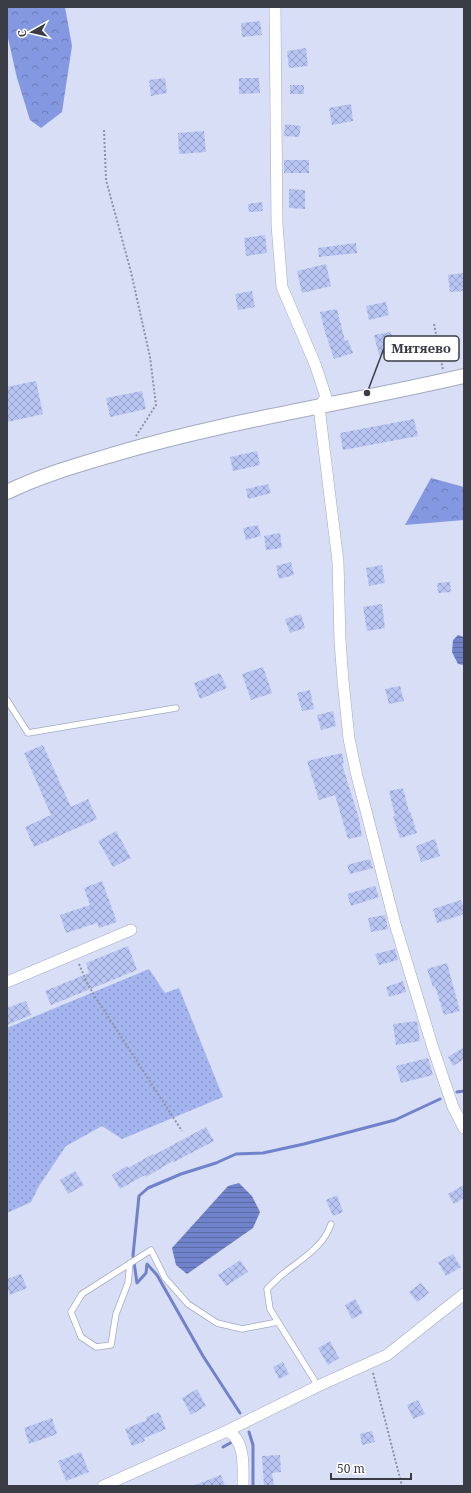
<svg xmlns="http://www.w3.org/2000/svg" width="471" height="1493" font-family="'Noto Serif',serif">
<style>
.grass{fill:url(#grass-dots)}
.forest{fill:url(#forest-crowns)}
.water{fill:url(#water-rules)}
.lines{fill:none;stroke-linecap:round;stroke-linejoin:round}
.stream{stroke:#7082ca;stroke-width:3}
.building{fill:url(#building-cross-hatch)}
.service-casing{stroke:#a3aac1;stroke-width:7}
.minor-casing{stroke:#a3aac1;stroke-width:12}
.tertiary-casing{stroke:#a3aac1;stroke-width:16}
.path{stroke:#8e93a4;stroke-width:2;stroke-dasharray:2 2;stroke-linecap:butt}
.service{stroke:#fff;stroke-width:5.5}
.minor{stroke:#fff;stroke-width:11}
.tertiary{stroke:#fff;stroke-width:14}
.leader{fill:none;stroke:#393c45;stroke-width:1.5}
.callout-dot{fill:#393c45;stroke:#fff;stroke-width:1.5}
.callout{fill:#fff;stroke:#393c45;stroke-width:1.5}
.callout-label{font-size:13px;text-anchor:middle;font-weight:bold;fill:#393c45}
</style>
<defs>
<pattern id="grass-dots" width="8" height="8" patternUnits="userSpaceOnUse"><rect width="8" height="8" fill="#a3b4ee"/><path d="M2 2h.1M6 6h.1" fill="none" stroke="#8694c3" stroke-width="1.8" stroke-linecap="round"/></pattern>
<pattern id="forest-crowns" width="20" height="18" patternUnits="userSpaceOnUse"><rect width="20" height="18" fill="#8497e1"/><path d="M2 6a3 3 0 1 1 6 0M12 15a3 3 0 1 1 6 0" fill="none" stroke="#6d7cb8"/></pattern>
<pattern id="water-rules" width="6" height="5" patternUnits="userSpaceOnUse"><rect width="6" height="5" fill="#7082ca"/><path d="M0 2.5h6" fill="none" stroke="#5d6ca6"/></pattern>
<pattern id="building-cross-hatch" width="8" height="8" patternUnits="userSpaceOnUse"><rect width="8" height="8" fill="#b8c5f3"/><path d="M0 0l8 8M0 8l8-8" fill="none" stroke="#97a1c7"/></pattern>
</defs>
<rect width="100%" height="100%" fill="#d7def6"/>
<path class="grass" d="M149,969L165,993L179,988L223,1097L122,1139L102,1126L66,1146L39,1186L31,1202L7,1213V1028Z"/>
<path class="forest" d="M7,7H65L72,46L62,112L41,128L30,120L17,78L8,38Z
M431,478L464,487V520L405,525Z"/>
<path class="water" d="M458,635L464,637V665L458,664L452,652L453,640Z
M239,1183L252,1196L260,1212L253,1228L187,1274L176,1265L172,1248L228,1186Z"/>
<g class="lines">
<path class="stream" d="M457,1092L464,1091
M240,1413L203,1356L157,1275L147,1264L146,1273L137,1283L133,1255L139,1196L148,1188L181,1174L216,1163L236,1154L263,1153L304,1144L395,1120L440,1099
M249,1432L253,1445V1486
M223,1447L232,1442"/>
</g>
<path class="building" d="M260,21L262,35L242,37L241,23Z
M306,48L308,66L289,68L287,51Z
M165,78L167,93L151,96L149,80Z
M239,78H259L260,93L239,94Z
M290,85H304V94H290Z
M351,104L353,121L332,125L329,108Z
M285,124L301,126L299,137L284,136Z
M204,131L206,152L179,154L178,133Z
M284,160H309V173H284Z
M289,189L305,190V209L289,208Z
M262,202L263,211L249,212L248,204Z
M265,235L267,253L246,256L244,238Z
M356,243L357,253L319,257L318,248Z
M326,264L331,286L302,293L297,271Z
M464,273V291L450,292L448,275Z
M252,291L255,307L238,310L235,294Z
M386,302L389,315L369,320L366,306Z
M337,309L345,341L348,340L353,353L334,359L325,332L320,312Z
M391,332L396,351L379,355L374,335Z
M36,381L43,414L7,422V387Z
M142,391L146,409L110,417L106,398Z
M414,419L418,436L343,450L340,433Z
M257,451L260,465L233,471L230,457Z
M268,484L271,493L248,499L246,489Z
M258,525L261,536L246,540L243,528Z
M280,533L282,548L266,550L264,536Z
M291,562L294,575L279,579L276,566Z
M382,565L385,583L369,586L366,568Z
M450,582L451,592L438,593L437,583Z
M382,604L385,628L367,631L363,607Z
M301,614L305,628L290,633L285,619Z
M263,667L272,693L251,700L242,674Z
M220,673L227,688L200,699L194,683Z
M400,686L404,701L389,704L385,689Z
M310,690L314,709L302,711L297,693Z
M333,711L336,726L321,730L317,715Z
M43,745L71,807L88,799L97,819L34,847L25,827L51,815L24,753Z
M342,753L344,764H342L359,819L362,836L348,839L335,795L319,800L307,761Z
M403,788L409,812L410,811L417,833L400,838L393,816H395L389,791Z
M116,831L131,858L113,867L98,841Z
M435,839L440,856L421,862L416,846Z
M370,859L373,868L350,874L347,865Z
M102,881L117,922L99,928L97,923L66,933L60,915L90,905L84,888Z
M375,886L379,897L351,906L347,894Z
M461,900L464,909V914L437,923L433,909Z
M385,915L388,929L371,932L368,918Z
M128,946L137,970L51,1005L45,991L89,973L86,963Z
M395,949L398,960L379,965L375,954Z
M447,963L460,1011L444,1015L435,986L433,987L427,969Z
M403,981L406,992L389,997L386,987Z
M26,1001L31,1015L7,1025V1008Z
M417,1021L420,1041L396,1045L393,1024Z
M464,1047V1059L453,1066L448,1057Z
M428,1058L433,1075L401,1083L396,1066Z
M206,1127L214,1141L174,1162L173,1161L146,1177L145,1175L120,1189L112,1175L127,1166L128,1168L153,1154L154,1155Z
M75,1171L84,1185L68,1194L60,1180Z
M464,1185V1198L454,1204L448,1194Z
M337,1195L343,1212L333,1216L326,1200Z
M453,1254L461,1267L446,1276L438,1262Z
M240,1260L248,1272L226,1286L218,1275Z
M21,1274L27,1288L10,1295L7,1287V1279Z
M421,1283L429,1293L417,1302L409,1292Z
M355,1299L363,1313L352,1319L345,1305Z
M330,1341L339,1358L328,1365L318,1348Z
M283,1362L289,1374L279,1379L273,1367Z
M197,1389L206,1406L191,1415L182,1398Z
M418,1400L425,1414L413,1419L407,1405Z
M159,1412L166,1429L144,1438L145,1441L132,1446L125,1429L147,1420L146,1417Z
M52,1418L57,1434L29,1444L24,1428Z
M372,1431L375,1442L362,1445L360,1434Z
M81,1452L89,1472L66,1481L58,1461Z
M280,1455L281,1472L272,1473L274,1486H264L262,1456Z
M221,1475L225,1486H196L195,1485Z"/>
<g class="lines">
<g class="service-casing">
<path id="service" d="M7,700L28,733L176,708
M130,1263L128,1283L116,1314L111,1345L96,1347L81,1337L71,1312L82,1294L151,1250L165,1278L188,1304L217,1323L242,1329L278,1322
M318,1386L270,1309L267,1289C272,1284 278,1278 283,1274C301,1259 323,1248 331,1224"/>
</g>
<g class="minor-casing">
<path id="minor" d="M275,7L277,225L282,287L315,364L326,397L319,407L338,562L340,641L343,680L349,739L357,776L395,924L432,1045L453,1107L464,1128
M7,982L131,930
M227,1431C246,1440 243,1468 243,1486
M103,1486L227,1431L318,1386L387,1355L464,1294"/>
</g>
<g class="tertiary-casing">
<path id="tertiary" d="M7,492C42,475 78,465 115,454C230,420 348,403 464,376"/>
</g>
<path class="path" d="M104,130L106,180L131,272L150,357L156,405L136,436
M434,324L443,370
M79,964L88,985L96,998L182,1131
M373,1373L402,1486"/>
<use href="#service" class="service"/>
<use href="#minor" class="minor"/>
<use href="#tertiary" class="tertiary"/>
</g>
<path class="leader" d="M367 393L384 348"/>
<circle class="callout-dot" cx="367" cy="393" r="4"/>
<rect class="callout" x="384" y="336" width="75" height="25" rx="4"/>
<g class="callout-label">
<text x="421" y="353">Митяево</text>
</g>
<rect width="471" height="1493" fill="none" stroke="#393c45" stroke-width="16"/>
<g transform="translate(32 32) rotate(262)" stroke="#ffffff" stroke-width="3" paint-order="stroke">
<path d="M0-3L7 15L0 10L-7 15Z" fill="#393c45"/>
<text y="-6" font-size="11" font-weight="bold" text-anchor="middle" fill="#393c45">С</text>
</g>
<path d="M331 1473v6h80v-6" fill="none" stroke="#393c45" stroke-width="2"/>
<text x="337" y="1473" font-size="12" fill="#393c45" stroke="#ffffff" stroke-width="3" paint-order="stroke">50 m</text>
</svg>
